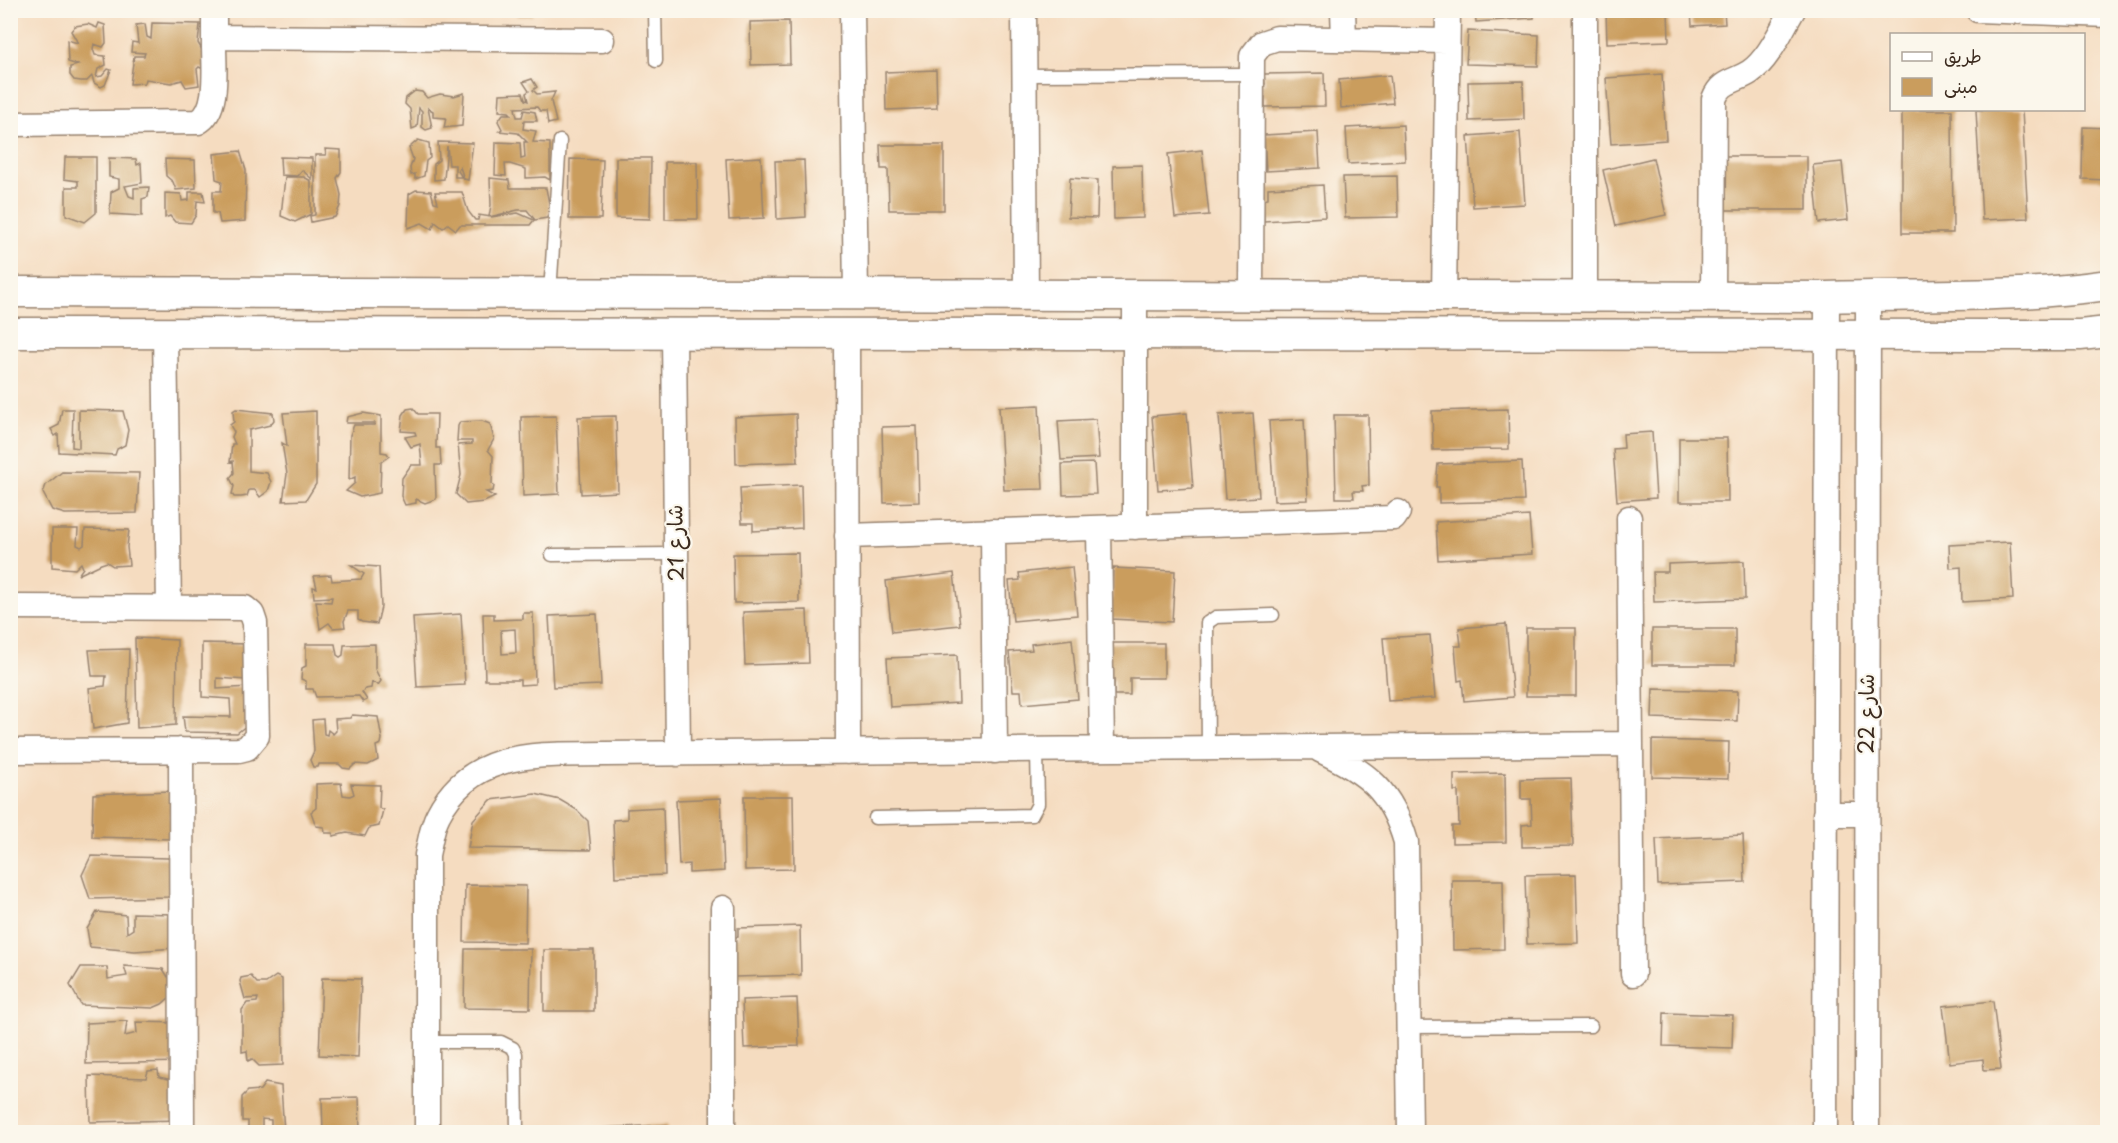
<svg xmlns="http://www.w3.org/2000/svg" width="2118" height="1143" font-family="'Playpen Sans','Playpen Sans Arabic',sans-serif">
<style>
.building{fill:#ca9d5d;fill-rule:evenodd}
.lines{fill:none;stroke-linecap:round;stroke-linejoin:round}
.service-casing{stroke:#98836f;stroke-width:15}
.minor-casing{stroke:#98836f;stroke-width:27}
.tertiary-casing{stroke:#98836f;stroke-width:33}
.service{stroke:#fff;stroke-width:12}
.minor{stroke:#fff;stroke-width:24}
.tertiary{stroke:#fff;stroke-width:30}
.labels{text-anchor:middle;stroke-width:4.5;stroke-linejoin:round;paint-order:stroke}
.street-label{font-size:21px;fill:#3b2a1e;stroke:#fbf7ec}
</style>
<rect width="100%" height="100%" fill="#fbf7ec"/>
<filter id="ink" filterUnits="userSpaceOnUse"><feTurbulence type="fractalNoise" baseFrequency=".0167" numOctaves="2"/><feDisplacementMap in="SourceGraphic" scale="12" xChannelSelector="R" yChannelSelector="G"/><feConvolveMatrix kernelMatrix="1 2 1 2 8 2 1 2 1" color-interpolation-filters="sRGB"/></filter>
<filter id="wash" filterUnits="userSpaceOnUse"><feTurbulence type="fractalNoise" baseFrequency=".008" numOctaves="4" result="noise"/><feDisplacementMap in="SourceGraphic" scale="24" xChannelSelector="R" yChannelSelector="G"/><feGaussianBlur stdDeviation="1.35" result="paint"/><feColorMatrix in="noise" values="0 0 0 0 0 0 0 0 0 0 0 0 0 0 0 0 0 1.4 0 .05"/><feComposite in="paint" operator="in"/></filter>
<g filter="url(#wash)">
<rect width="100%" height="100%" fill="#f5dcc0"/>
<g id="blocks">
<path class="building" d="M516,10H533L532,16H518Z
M1475,10H1534V18L1476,22Z
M1606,10H1668L1669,41L1607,43Z
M1691,10H1724L1725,24L1692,26Z
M789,21L790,64L751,65L750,22Z
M99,23L105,25L106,43L103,47L94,44L93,49L95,55L105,56L106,65L98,69L96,77L102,76L108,69L111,70L105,85L101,87L94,83L92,76L87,81H81L74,80L70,75V67L78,65L68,62L67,40L78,43L71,31L75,26L88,24L97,28Z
M152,23L200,24L198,43L205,55V70L199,67L197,69L199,85L186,87L182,80L171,83L146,79L145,83L130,84L134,56H144L145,53L131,52L132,42L138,43L136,25L145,24L147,37L151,39Z
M1468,31L1539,35L1538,66L1466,64Z
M936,70L937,108L886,110L885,72Z
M1324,73L1325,106L1265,107V97H1260V84H1265L1264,74Z
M1662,74L1666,140L1611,144L1606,78Z
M1390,75L1393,103L1341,108L1339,80Z
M532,79L537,87L533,90L537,94L555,92L551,101L556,122L548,124L546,111H540L537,107L515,108L516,113L517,117H522L524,110L535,112L537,121H524L523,129L536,131L533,142L550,143V180L545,177L526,178V169L510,164H505L506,176L495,175L496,142L520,143L521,159L525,158L524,142H527L518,133L499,131L502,129L498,121L503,114H511L509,112L499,111L500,94L523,93L525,100L528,101L526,93L529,91L523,82Z
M1523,81L1524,119L1469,121L1468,82Z
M415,91L422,92L427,98L440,94L454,96L464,93L462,126L444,128L446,118L433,117V111L428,108L432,128L426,130L422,127V111L419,108L417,127L412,129L410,109L405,104L406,98Z
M1902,110H1952L1953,233H1902Z
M1976,110H2022L2028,218L1982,220Z
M1403,125L1405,161L1348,164L1346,128Z
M2083,127L2108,128L2107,180L2082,179Z
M1318,132L1320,168L1266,171L1264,135Z
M1520,132L1525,204L1473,207L1468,136Z
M418,140L429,143L430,158L426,161L424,176L415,179V174L411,175L410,168L413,159L409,148Z
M438,142L473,143L468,180L464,179L460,167L458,171L462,177H455V165H449L447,146L444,179L434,180V164L439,160Z
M880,145H944V210H889L888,169H881Z
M325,149L341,150V172L337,178L341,195L340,206L335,217L311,222L310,216L315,215V155H326Z
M1202,150L1209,215L1175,218L1168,154Z
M240,151L246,170L245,221L220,223L218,213H213V191H221L222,181L216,179L214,154Z
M1717,156H1807V210H1717Z
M65,157H96V213L85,222L66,215V187H78V181L64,179Z
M280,157L312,158V179L302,170L297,176L281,175Z
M761,157L764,218L729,220L726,159Z
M109,158L136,159L137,165L141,163L142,183L125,186L129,196L134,198V188L149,187L148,197L142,199V216L110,214L111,192L119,188V179L109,177Z
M616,158H651L650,219L616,218Z
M1653,158L1666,215L1616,226L1603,170Z
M165,159L195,160L196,188L176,190L173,182L166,176Z
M570,159L603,160L601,219H569Z
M804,160L806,217L777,219L775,161Z
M665,162H697L698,219H665Z
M1842,162L1848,220L1819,223L1813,165Z
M1142,165L1143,218L1114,219L1113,166Z
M1397,176L1398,217L1345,218L1343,177Z
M285,177H304L311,181V214L295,222L281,216Z
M490,178L509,180L510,188H546L550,209L547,218L535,220L527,210H518L489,217L491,205Z
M1070,178L1098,180L1097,218L1068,217Z
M1323,185L1325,217L1264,221L1263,199L1268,198V188Z
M416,190L431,191L434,202L438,203L435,192H462L468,211L475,220H478L479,215L491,217L518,213L534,220L530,225H460L456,230L448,224L443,228L435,222L432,229L422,223L408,228L409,194Z
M189,192H203L205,202L197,201L196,215L191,223L175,222L170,216L165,218V193L181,194L182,201L189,200Z
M1039,405L1043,489L1004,490L999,407Z
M413,408L418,414H437L436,444V448H440L441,465H435L436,499L425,503L416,499V503L405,505L401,496L402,478L411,465H422L420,444L411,447L405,437L416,435L415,432L401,431L403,415L407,409Z
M62,409H73L72,447L79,448V410L123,411L128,430L125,445L117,449L115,455L59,452L58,434L55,436L51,429L59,425Z
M236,409L273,413L274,420L270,425L249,430V471L267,473L271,482L268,491L260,497L255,490H249L247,496L241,497H234L232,494L234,486L230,478L234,473L233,461L230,462L232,444H235L232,437L234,432L230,425L234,422L233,411Z
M1508,409L1509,449L1433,450L1432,411Z
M316,411V484L306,500L283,501L287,474L282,443L287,446L283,413Z
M363,413L381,416V452L387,453L389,456L381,462L380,493L360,497L346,491L355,483V477L349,480L350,435L354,425H374L375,423H346L347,417Z
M1187,413L1193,488L1158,490L1152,416Z
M1253,413L1259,497L1225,499L1219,415Z
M796,414L798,462L736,464L735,417Z
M1334,415H1368L1369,485L1362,486L1363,491H1353L1354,498H1336Z
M556,416L559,494L523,496L521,417Z
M616,416L618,492L581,494L578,417Z
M1096,419L1099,458L1061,460L1058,421Z
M1304,419L1308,500L1274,501L1269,421Z
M482,421L490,424L494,439L488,450L493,456L492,484L494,486L493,491L486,492L495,497L484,502L466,504L456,494L461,475L458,445L472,444V441H457L458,426L460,422Z
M917,426L919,502L884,503L882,427Z
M1652,432L1656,498L1617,501L1613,449L1624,448L1623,434Z
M1679,438H1727L1728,502H1679Z
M1522,461L1524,501L1439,503V487H1436L1438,464Z
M1094,463L1096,494L1063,495L1062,464Z
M62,472L139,473L137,513L65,514L52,510L43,493L46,485Z
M801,485L802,528L753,531V523H742L740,488Z
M1529,516L1532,554L1438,560L1436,522Z
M52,529H78L77,545L81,547L84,545L85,529L129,530L127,547L129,565L113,566L107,562L101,564L78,575L83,568L81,563L75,569L52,567Z
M2010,542L2013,599L1962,602L1961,567L1950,568L1949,545Z
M798,553L799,602L734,603L733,554Z
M1744,561L1745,599L1654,602L1653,572H1668V564Z
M351,565L379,567L381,607L377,624L362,622L358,620V611H348L344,621L345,627L333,628L329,623L320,629L316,601L331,602L332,597L314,598L313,587L317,588L314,576L331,575L332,581L361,579L364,574Z
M1072,567L1077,615L1013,621L1009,581L1020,580L1019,573Z
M1113,568L1175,571L1172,622L1111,619Z
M954,573L960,625L892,632L886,581Z
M807,610L809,663L745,665L743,612Z
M523,613H533L535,684L520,685V680H485L483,614H494V620L523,619ZM515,629L516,653L502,654L501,630Z
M461,614L465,685L417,687L413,617Z
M597,614L601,685L553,687L549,616Z
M1506,624L1513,697L1464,701L1462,680L1458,681L1455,646H1461L1459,628Z
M1526,628H1576V696H1526Z
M1652,629H1735V665H1652Z
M1430,635L1435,698L1388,701L1383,638Z
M135,638L177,640L176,725L137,728Z
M1072,639L1078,699L1022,704L1021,691H1013L1009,652L1032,650L1031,644Z
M202,643L248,644L247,680L217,678V689L248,687L247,725L237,733L185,732L183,716L231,717L230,699L202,697Z
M1109,643H1164V678H1130V695H1114V680H1109Z
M306,644H335L337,655L340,657L343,655L344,645L375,644V669L381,681L378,685L372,682L371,688L365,689L362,692L367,700L363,702L359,696L316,697L313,689H306V681L301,679L302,668L306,666Z
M129,649L127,723L93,729L89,688L105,686L106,676H92L89,650Z
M957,655L959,703L890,707L887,658Z
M1653,689L1738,691L1737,721L1652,718Z
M352,715L378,717L382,739L381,744L376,746L378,760L368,765L355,764L350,769L343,768L339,764H319L318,767H313L310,760L314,751L312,720L323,719L324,734L327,735L328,730L333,734L336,731L335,719L350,718Z
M1652,740L1729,742L1728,779L1652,777Z
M1505,773L1506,842L1452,843V826H1459L1458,791H1454V774Z
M1571,778L1573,846L1522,847V825L1532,824L1531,799H1521V779Z
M341,783L343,795L350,796L354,794L351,784L380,785L379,808L383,810L379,826L369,828L365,836L347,833L333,836V833H325L324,827L316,826L311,812L316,808V784Z
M171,791V839L92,837L93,794Z
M535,794L560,800L577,810L588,821L591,850L468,848L473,820L491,800Z
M744,796H793L794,869L745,870Z
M721,798L724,871L689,873V864L679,865L676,800Z
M663,807L665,875L615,877L613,820L627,819V809Z
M1743,835L1745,882L1658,885L1656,839Z
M91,856L168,858L182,879L168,897L90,899L82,875Z
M1576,874L1578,943L1527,944L1525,875Z
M1452,880H1503L1504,949L1453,950Z
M465,885L526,886L525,943L464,942Z
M97,912L126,915L127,933L133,929V913L173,914L169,926L175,948L135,951L90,947L87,929Z
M800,926L801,975L735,977L733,937H738V928Z
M465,949H531L530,1009L464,1008Z
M544,950H594V1011H544Z
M124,966L163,969L170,980L172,995L162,1004L153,1008L81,1005L70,985L81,967H107L108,979L127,976Z
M251,976L257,983H266L276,976L282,979L283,1065L259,1066L252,1059L248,1061L247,1051L242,1052V1010L247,1003L257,1002L258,998L245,999L240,981L241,978Z
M322,978L361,979L358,1057L319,1055Z
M797,998L799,1046L744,1048L742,1000Z
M1993,1001L2001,1069L1984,1070L1983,1059L1950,1063L1943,1006Z
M1664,1013L1733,1015L1732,1048L1663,1046Z
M127,1021L125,1036L137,1033L136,1022L182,1023V1062L86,1064L87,1023Z
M158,1070L159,1077L182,1082V1120L90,1122L89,1076L146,1078L148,1071Z
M265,1083L281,1086L284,1132H271V1120L262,1119V1132H248V1121H242V1097L248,1091L260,1090Z
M359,1097L360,1132H323L322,1098Z
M667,1125L668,1132H597V1128Z"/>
</g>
</g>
<g filter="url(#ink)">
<use href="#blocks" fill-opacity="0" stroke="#98836f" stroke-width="1.5"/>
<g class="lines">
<g class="service-casing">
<path id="service" d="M655,10L656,61
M1026,75L1251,74
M550,293L560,141
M552,555L676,554
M1208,749L1207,623L1216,617L1273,615
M875,818L1032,815L1038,804L1037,750
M1409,1027L1591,1026
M427,1042H501L513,1048L516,1054L517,1132"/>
</g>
<g class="minor-casing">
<path id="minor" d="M214,10V37L602,40
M852,10L856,295
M1024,10L1026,296
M1343,10L1344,39
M1585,10V297
M1978,10L2108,15
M10,124L198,122C221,110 213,61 214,37
M1135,296V527
M1251,296L1252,56L1262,43L1277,38L1446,41
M1444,297L1448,10
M1713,297L1714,99C1721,80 1735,82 1750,72C1769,59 1781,30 1793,10
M165,333L169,607
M674,333L678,754
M847,333L848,752
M1629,518L1633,974
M1099,528L1102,749
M993,531L995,751
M847,536L1394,518L1398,512
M10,607L245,608L252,614L255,623L257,736L247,748L239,750L10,751
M181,750L182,1132
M1320,750C1368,773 1391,790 1406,842L1410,1132
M1825,814H1867
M723,908V1132
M427,1132V855C430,842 432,826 438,815C472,748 541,755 605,754L1631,744
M1825,1132L1827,297
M1867,1132L1868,296"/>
</g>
<g class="tertiary-casing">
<path id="tertiary" d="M10,292L1827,297C1920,294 2015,298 2108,285
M10,333L1999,335H2080L2108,332"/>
</g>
<use href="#service" class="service"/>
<use href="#minor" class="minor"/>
<use href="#tertiary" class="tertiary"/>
</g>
</g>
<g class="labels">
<g class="street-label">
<text transform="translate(676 543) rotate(-91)" y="7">شارع 21</text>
<text transform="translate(1867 714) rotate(-90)" y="7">شارع 22</text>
</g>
</g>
<rect width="2118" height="1143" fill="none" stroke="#fbf7ec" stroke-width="36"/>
<rect x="1890" y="33" width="195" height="78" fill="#fbf7ec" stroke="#aea59a" stroke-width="1.5"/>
<rect x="1902" y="52" width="30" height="9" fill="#ffffff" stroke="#aea59a" stroke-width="1.5"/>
<text x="1944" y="63" font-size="18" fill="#3b2a1e">طريق</text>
<rect x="1902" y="78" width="30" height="18" fill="#ca9d5d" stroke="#aea59a" stroke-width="1.5"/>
<text x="1944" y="93" font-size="18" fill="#3b2a1e">مبنى</text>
</svg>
